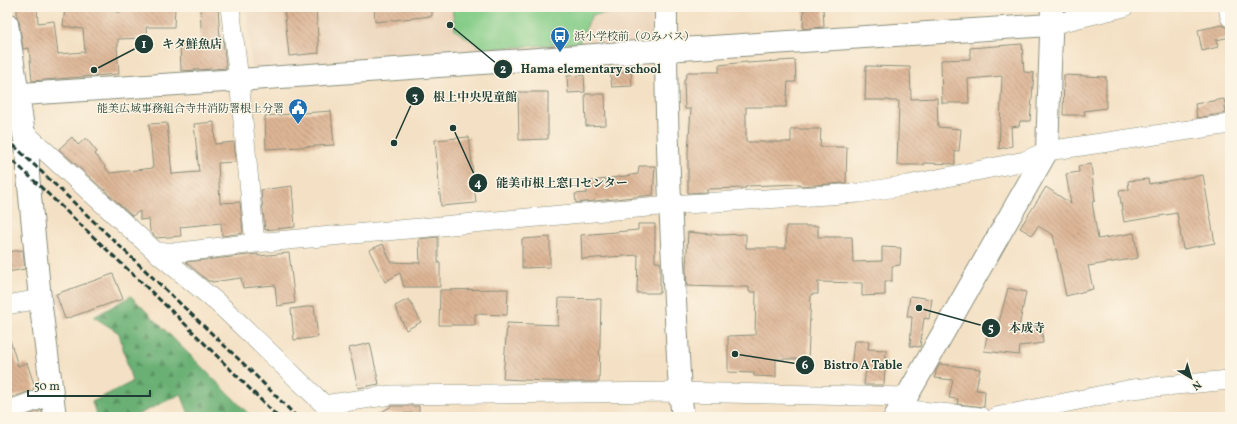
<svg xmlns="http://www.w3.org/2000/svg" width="1237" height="424" font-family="Vollkorn,'Noto Serif JP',serif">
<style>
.built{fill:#ebd3b9}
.forest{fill:url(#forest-firs);stroke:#457654}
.pitch{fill:#84cc87;stroke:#52845e}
.building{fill:url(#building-back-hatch)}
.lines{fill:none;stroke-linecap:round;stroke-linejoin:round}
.minor-casing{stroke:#8a8f7c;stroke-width:20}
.tertiary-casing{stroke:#8a8f7c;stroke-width:24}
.minor{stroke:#fff;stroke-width:19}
.tertiary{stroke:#fff;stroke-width:22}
.rail{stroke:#1f3d34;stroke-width:3;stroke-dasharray:6 3;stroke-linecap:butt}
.labels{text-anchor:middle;stroke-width:3;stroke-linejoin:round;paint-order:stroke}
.poi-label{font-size:11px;fill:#1f3d34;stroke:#fcf5e5;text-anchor:start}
.leader{fill:none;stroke:#1f3d34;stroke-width:1.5}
.callout-dot{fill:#1f3d34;stroke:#fcf5e5;stroke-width:1.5}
.mark-label{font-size:12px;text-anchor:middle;font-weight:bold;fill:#fff}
.callout-label{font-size:12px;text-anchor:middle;font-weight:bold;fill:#1f3d34;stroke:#fcf5e5;stroke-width:3;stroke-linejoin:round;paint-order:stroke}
</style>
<defs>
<pattern id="forest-firs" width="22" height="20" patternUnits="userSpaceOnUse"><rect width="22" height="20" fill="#6bb074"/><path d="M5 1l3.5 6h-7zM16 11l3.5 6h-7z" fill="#579060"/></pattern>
<pattern id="building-back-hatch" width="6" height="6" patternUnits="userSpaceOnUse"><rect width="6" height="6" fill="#ddb595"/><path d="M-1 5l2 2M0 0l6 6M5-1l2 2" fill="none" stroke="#b3947a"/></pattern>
</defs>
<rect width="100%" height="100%" fill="#fcf5e5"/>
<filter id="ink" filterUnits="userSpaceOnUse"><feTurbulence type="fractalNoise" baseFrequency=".025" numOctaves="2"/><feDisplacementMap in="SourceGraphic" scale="8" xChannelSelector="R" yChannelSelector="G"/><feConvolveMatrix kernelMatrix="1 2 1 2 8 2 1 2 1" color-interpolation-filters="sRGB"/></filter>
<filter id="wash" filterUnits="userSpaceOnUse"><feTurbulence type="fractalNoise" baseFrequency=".012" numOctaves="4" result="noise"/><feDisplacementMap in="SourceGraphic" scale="16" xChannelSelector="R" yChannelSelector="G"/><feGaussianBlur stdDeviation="0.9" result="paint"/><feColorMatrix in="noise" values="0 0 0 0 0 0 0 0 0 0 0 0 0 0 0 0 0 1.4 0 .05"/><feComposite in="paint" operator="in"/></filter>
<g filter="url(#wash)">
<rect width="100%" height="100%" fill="#f4e1c5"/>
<path class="built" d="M246,7H652V44L252,69Z"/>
<path class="forest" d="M131,296L252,417H190L181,394L133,417H97L92,402L132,382L119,333L94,317Z"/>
<path class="pitch" d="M452,7H648V10L592,15L579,43L484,49L455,30Z"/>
<g id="blocks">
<path class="building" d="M17,7H37L38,23L54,21L58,54L85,52L83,29L63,26L65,7H72L91,11V7H116V12L150,11L151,7H175L174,27H146L147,38L118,39V46H117L119,74L32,81L29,48L23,49L19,21L17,17Z
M218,7L220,38H223L226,68L181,71L180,43H202L200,8Z
M284,7H316L319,53L289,56Z
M374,7H432V16L375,22Z
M804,7H823L824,27L803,29Z
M1222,25L1228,28L1230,37L1216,40L1218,47L1202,51L1198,30Z
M1022,44L1024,72L1034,73L1030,121H1020L1019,126L1011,127L1012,146L999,149L1002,76L968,79L969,103H942L941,60L970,59V48Z
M795,60L796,82H788L786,107H746V142H791V129H821L820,147H847L846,183L800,186V184L746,186V188L707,189V192L688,193V152L691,109H685L684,81L688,72H719V65L747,62V63Z
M866,66L910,67L911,99L937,98L938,127L961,129L959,151H955V164L924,163V165H897L899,101H890V100H865Z
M631,72L632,86L612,87L610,73Z
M584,75L585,92L568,93L567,76Z
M1064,75L1106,77V108L1084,111L1085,115H1063Z
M518,92H548V139L519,140Z
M585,94H605L606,125L586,126Z
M1224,99L1226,113L1197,118L1195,104Z
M331,111L334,145L266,149L265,116Z
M214,122L215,144L234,142L236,162L218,163L220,203L240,202L243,233L222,236L221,223L180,227L181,236L157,238L150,231L149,219L140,220V211L132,216L107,193L105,189L104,190L59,149L72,137L78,145L86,138L97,152L95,154L110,173L153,168L149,124L167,123L172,174L199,172L194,124Z
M469,137L476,203L441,206L435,140Z
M1091,164L1095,201L1092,202L1098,239L1134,233L1138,258L1088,266L1093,289L1066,296L1053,235L1038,226L1032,235L1020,228L1046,187L1071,204L1066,174L1079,172L1078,166Z
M639,166H655L653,195L576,203L575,194L587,193L586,182L638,174Z
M1203,175L1215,243L1183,249L1177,213L1124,222L1119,191L1129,190L1128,181L1148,179L1149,184Z
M292,186L295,227L265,230L261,190Z
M638,224H655V262H660V293H637L638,255L582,259L581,235L638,230Z
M786,226H818V237H852L853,262L882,261V247L901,248L900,265L892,266V281H885V295L862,296V283L818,282V294H811L808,359H776V377L754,376V373L728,372V336L755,335L756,292H749V287H720L687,286L686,268L688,232L721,235L746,234V248H786Z
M438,237V263H440V287H404L400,273L385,282L369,250L383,244L391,262L420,263L419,239Z
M550,237V267L522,268V239Z
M23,250L25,269L7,272V252Z
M289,253L295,303L277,306L275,285L243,288L241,278L212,282V281H208L186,262L258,254V256Z
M113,274L123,299L65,319L56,294Z
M1008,288L1026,292L1019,327L1041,323L1043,343L1020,346L1019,355L984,351L987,336L995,337Z
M508,289L507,315L475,314V325H439L440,290Z
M910,296L932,299L929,319L924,318L920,347L910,346L912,317H907Z
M559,298L601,299L599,382H567L503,379L507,323L558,325Z
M409,299L421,322L406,330L395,306Z
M314,306L318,337L294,340L291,309Z
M10,340L18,366L27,363L35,387L33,388L34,390L7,399V341Z
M854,341H869L868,349L886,350L884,385H864L866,369L851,368Z
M370,343L379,384L358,388L349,348Z
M940,364L980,369L976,390L985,391L984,407L957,404L958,399L949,398L953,380L935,378L936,371Z
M392,406H419V413L378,414Z
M42,410V417H23Z"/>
</g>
</g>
<g filter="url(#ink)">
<use href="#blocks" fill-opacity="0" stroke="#8a8f7c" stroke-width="1"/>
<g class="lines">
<g class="minor-casing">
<path id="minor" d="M230,7L239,80L255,243
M1228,7L1230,17
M1050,25L1124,7
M24,132L156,252L219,304L337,417
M156,252H181L255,243L670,205L859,193L908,185L1025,161L1047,151L1230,124
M7,305L40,299
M324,405L391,395L680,392L907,397
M900,409L981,417
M7,411L52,395
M996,417L1132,389L1230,380"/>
</g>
<g class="tertiary-casing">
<path id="tertiary" d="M666,7C665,136 673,264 680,392L683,417
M7,24L28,160V175L40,299L55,417
M7,95L239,80L666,50L1050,25
M895,417L1047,151L1052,7"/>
</g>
<use href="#minor" class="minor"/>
<use href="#tertiary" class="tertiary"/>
<path class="rail" d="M7,139L248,368L297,417
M7,155L179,318L278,417"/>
</g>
</g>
<defs>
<g id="bus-pin" transform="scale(1)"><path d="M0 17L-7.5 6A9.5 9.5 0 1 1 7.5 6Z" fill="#1f6fb2" stroke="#fcf5e5"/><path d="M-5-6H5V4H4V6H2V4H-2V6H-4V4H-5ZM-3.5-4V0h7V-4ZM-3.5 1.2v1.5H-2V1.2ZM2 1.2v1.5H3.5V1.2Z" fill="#fff"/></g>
<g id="civic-pin" transform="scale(1)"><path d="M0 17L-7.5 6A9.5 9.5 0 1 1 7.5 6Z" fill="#1f6fb2" stroke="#fcf5e5"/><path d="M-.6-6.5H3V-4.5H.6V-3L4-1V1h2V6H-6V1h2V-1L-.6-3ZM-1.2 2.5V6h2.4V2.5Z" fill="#fff"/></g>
</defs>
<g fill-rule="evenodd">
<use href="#bus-pin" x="560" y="36"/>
<use href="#civic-pin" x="298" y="108"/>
</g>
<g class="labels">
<g class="poi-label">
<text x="574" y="40">浜小学校前（のみバス）</text>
<text x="284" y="112" text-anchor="end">能美広域事務組合寺井消防署根上分署</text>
</g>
</g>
<path class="leader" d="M94 70L144 44M450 25L503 69M394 143L415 96M453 128L478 183M919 308L991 328M735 354L805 365"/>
<g class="callout-dot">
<circle cx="94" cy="70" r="4"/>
<circle cx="450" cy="25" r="4"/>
<circle cx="394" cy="143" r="4"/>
<circle cx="453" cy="128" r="4"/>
<circle cx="919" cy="308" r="4"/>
<circle cx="735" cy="354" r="4"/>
<circle cx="144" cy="44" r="10"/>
<circle cx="503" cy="69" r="10"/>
<circle cx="415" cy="96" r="10"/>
<circle cx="478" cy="183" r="10"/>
<circle cx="991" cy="328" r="10"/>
<circle cx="805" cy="365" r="10"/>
</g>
<g class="mark-label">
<text x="144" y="48">1</text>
<text x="503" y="73">2</text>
<text x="415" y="101">3</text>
<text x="478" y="187">4</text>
<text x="991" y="332">5</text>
<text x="805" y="369">6</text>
</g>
<g class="callout-label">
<text x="192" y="48">キタ鮮魚店</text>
<text x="591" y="73">Hama elementary school</text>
<text x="475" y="101">根上中央児童館</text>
<text x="562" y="187">能美市根上窓口センター</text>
<text x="1027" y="332">本成寺</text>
<text x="863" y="369">Bistro A Table</text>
</g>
<rect width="1237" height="424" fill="none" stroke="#fcf5e5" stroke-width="24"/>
<g transform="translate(1191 378) rotate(142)" stroke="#fcf5e5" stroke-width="3" paint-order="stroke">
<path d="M0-3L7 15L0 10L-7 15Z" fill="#1f3d34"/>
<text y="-6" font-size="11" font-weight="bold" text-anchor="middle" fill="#1f3d34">N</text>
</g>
<path d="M28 390v6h122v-6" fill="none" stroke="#1f3d34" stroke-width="2"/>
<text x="34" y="390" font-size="12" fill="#1f3d34" stroke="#fcf5e5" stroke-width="3" paint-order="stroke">50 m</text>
</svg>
